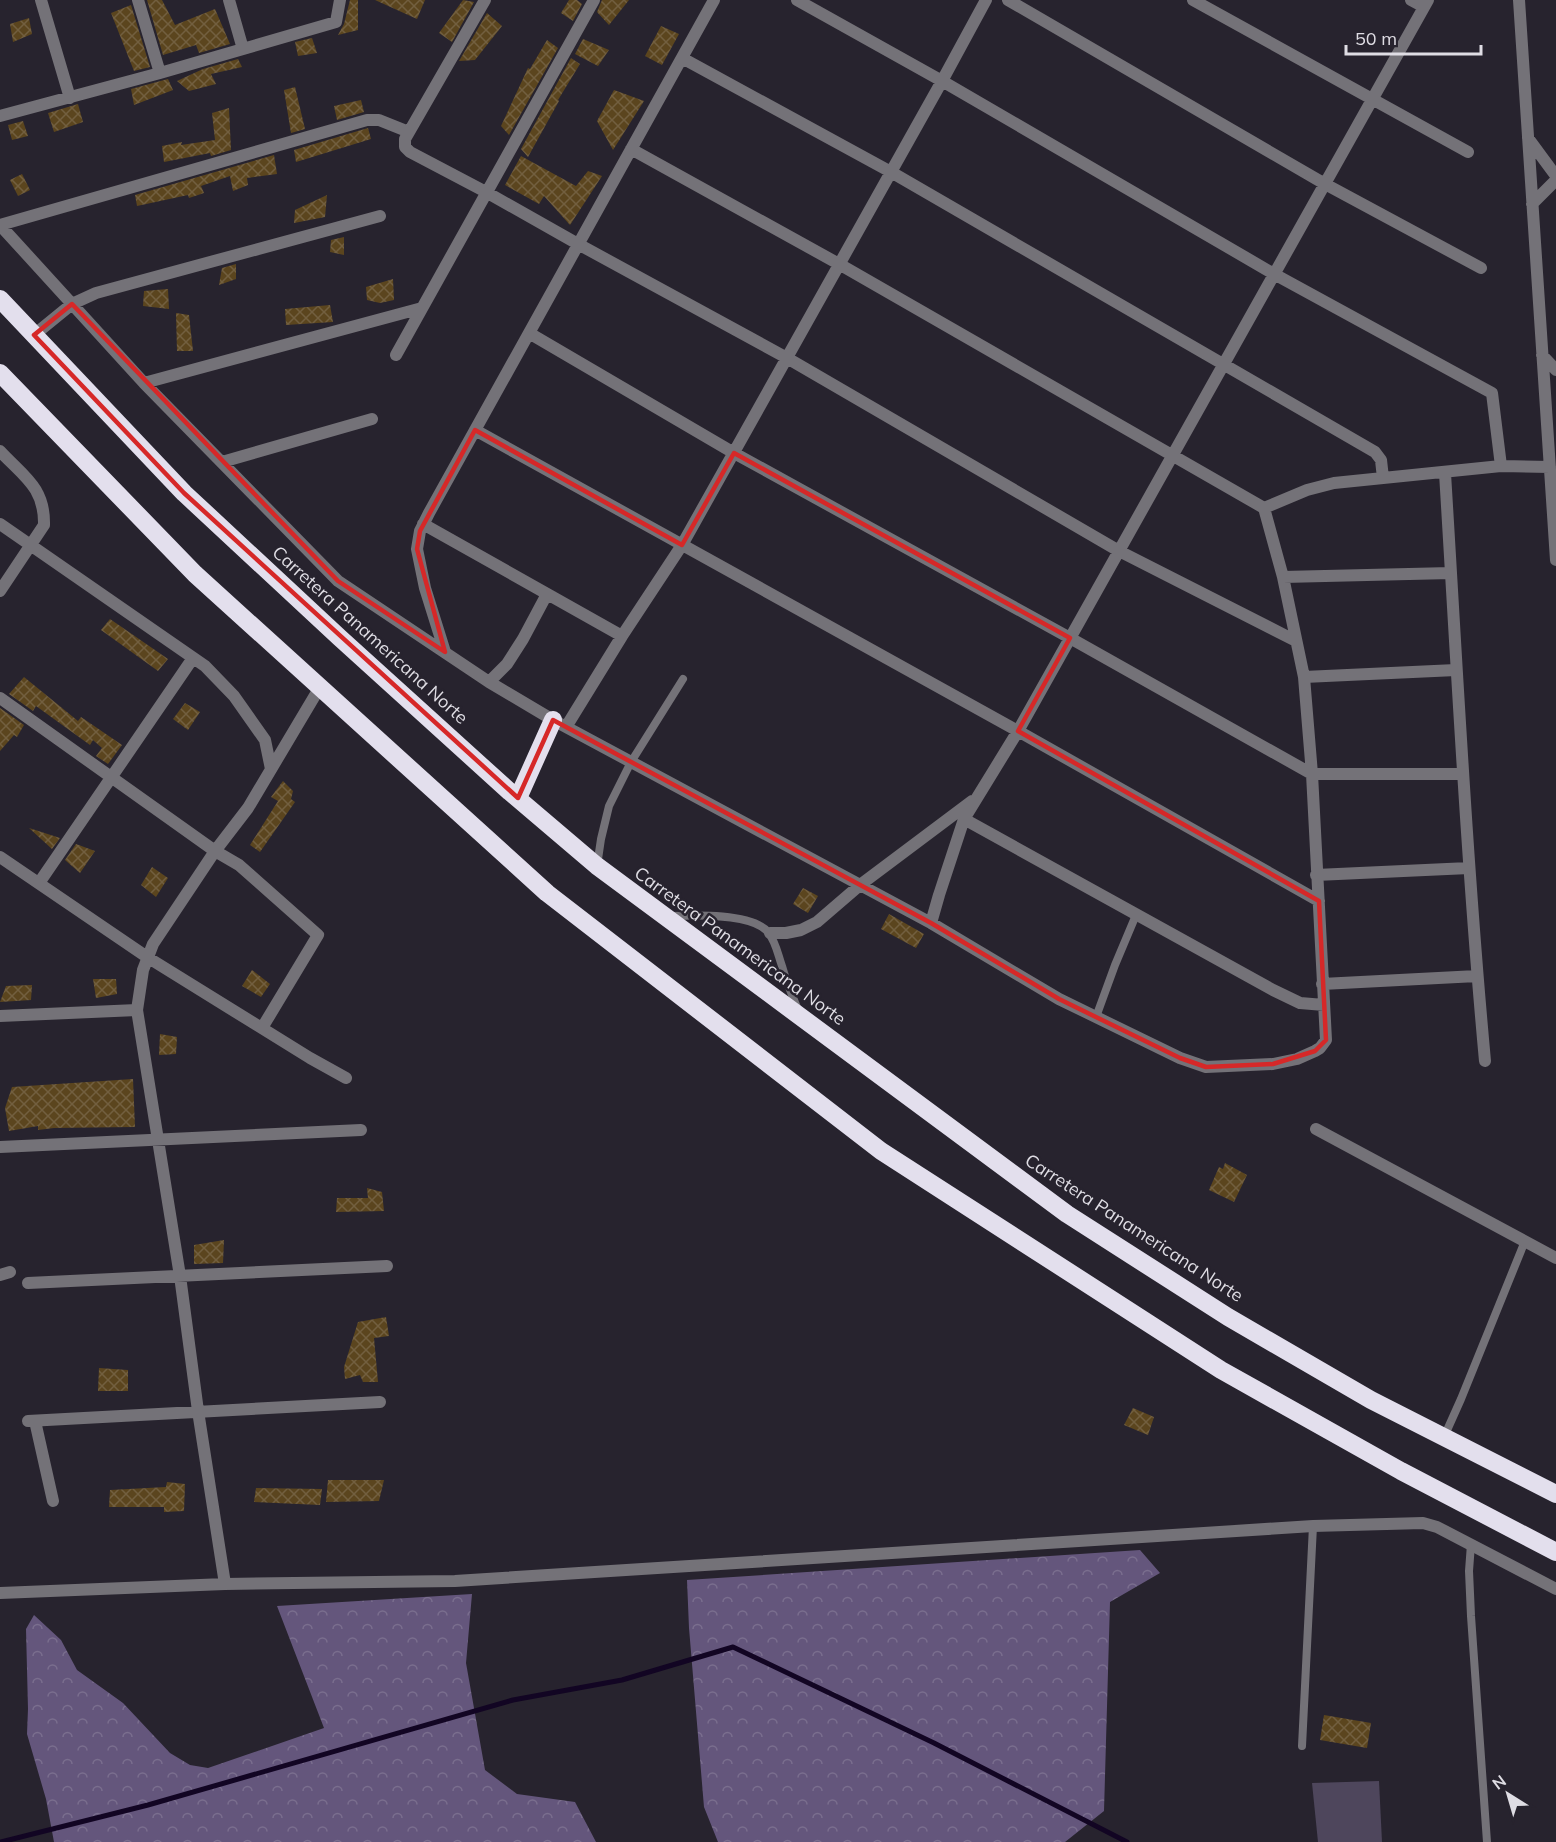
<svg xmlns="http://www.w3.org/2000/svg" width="1556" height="1842" font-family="Mulish,sans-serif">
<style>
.forest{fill:url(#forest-crowns)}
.park{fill:#4e465c}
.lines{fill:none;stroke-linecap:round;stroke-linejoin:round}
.stream{stroke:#120523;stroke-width:5}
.building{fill:url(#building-cross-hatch)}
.service{stroke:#747278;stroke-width:8}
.minor{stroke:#747278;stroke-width:12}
.motorway{stroke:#e3dfed;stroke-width:18}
.marked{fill:none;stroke:#d62828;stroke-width:4.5;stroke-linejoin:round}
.labels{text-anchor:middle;stroke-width:5;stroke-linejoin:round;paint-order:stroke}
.street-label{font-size:18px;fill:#dfdde4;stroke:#27232e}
</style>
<defs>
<pattern id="forest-crowns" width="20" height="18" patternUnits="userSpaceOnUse" patternTransform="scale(1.5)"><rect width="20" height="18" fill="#64567c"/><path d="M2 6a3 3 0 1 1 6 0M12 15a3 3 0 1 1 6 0" fill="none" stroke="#7a6e8e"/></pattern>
<pattern id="building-cross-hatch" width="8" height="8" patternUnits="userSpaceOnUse" patternTransform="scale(1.5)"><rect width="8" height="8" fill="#5b451e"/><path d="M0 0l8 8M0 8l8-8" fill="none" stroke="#725f3f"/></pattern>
</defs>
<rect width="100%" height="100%" fill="#27232e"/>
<path class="forest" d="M1140,1550L1160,1573L1110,1602L1104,1811L1065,1842H718L704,1807L689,1628L687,1580Z
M472,1594L466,1663L485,1770L517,1794L575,1802L596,1842H54L46,1799L27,1734L28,1709L26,1629L34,1615L61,1640L77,1670L123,1703L170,1753L190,1765L208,1768L324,1728L277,1606Z"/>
<path class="park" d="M1379,1781L1382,1842H1318L1312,1783Z"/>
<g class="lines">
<path class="stream" d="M1,1842L148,1805L513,1700L622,1680L733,1647L934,1743L1127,1842"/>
</g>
<path class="building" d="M147,0H162L175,25L215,9L230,44L199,53L196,45L163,55Z
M350,0H358V30L338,35L344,24Z
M375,0H425L417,19Z
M463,0L474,2L452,42L439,33Z
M569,0H577L582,4L573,21L561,13Z
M602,0H629L609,25L597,12Z
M131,5L150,67L134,71L111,13Z
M487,13L502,26L475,60L459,61Z
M29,18L32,34L13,42L10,24Z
M661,26L679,34L662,65L645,56Z
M312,38L317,53L298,56L295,42Z
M583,39L609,50L598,66L575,54Z
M547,40L558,48L509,135L501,126L528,68L530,69Z
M571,58L580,64L558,100L559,101L528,157L521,149Z
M238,59L242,67L211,74L216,84L189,91L177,81L203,69Z
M168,79L173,90L134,105L131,89Z
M295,87L305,129L291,133L284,90Z
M614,90L644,101L613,150L597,121Z
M361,100L364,112L337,120L334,106Z
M78,104L83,122L54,132L48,113Z
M229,108L231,150L211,156L210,153L164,162L162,146L182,142L181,145L215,140L212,113Z
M23,121L28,136L12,140L8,125Z
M368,128L371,139L296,162L294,150Z
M274,155L277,174L247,178L248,185L233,191L230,176L201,186L204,193L189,198L188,195L137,206L135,195Z
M521,156L576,186L588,171L602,176L570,225L544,196L539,204L505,185Z
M22,174L30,190L18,196L10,180Z
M327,195L325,217L294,223L295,210Z
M344,237V255L330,252L331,240Z
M236,264V279L219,285L222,268Z
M393,279L394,300L380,303L367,300L366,287Z
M168,289L169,309L143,306L144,291Z
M330,305L333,322L286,325L285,309Z
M176,313L189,315L193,351H177Z
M110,619L168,659L158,671L101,630Z
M24,677L78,721L81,717L122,745L108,764L96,756L102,748L93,740L90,745L36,706L33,711L9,694Z
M185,703L200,712L188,730L173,719Z
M0,708L24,725L17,737L14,735L0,751Z
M283,781L293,791L291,799L295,802L260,852L250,845L278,801L271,797Z
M29,828L60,838L52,849Z
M76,844L95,851L80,873L65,860Z
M152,867L168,878L156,897L141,885Z
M803,888L818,896L808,913L793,904Z
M889,914L924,934L916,948L881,929Z
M252,970L270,984L261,997L242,986Z
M93,979H116L117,994L96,998Z
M32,985L31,1000L0,1002L6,986Z
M160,1034L177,1037L176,1054L159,1055Z
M133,1079L135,1127L54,1128L38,1130V1126L9,1131L5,1108L12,1087Z
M1225,1163L1247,1175L1234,1202L1209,1190L1219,1167L1223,1169Z
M367,1188L382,1192L384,1211L336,1212L337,1198H368Z
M224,1240L223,1263L194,1264V1245Z
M386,1317L389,1336L374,1338L378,1382H363L360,1375L345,1379L344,1367L358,1322Z
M99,1368L128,1370V1391H98Z
M1133,1408L1154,1417L1148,1435L1124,1425Z
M328,1480H384L379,1501L326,1502Z
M167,1482L185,1484L184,1511L164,1512V1507H109L110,1490L166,1487Z
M256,1488L322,1489L320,1505L254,1502Z
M1324,1715L1371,1723L1367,1748L1320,1740Z"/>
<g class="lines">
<path class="service" d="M597,866L601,839L609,806L631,762L683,679
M671,916C695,915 752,913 768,932C776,942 778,955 782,966C786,981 792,995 798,1010
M1096,1017L1115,965L1136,915
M1444,1437L1461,1399L1525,1241
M1471,1544L1469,1571L1471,1616L1487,1842
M1302,1746L1313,1526"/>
<path class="minor" d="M41,0L70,98
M138,0L160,73
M229,0L243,49
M485,0L405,139V147L410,152L486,192L578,244L787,358L1119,551L1296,641
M797,0L942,81L1274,274L1492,393L1501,466
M1008,0L1325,184L1481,268
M1193,0L1468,152
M1411,0L1424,7
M1519,0L1556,560
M682,58L891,172L1375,452L1381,460L1383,478
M0,116L160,73L336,22L340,0
M1528,138L1556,176
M1532,204L1556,180
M0,225L144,383L338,581L489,682L553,720L931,923L1059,999L1180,1058L1206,1067L1273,1064L1297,1059L1315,1051L1320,1048L1326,1040L1312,774L1304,677L1283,577L1264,508L839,264L631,149
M0,225L367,120H379L409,132
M529,333L734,453L1070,638L1312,774H1463
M34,335L72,304L96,293L380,216
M396,355L594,0
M1542,355L1556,370
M144,383L422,308
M475,430L1018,731L1319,901
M0,451C23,476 45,487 44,525L0,591
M222,462L372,419
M1445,473C1457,669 1467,866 1485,1061
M1264,508L1307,490L1334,483L1501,466L1550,467
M0,524L205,666L234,696L265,740L271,769
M423,524L622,636
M1283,577L1451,573
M445,652L425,588L417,549L420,531L429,513L714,0
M1304,677L1456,670
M489,682L507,664L523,639L547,594
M0,698L215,851L153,944L143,970L137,1010L180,1276L198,1411L225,1584
M566,727L622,636L682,545L942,81L986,0
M964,819L1273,990L1300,1003L1324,1005
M0,857L147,957L310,1058L346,1078
M1316,875L1469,868
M39,883L193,658
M931,923L939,895L964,819L1018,731L1428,0
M770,933H786L801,930L817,922L860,885L972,801
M1322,984L1477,976
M0,1016L137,1010
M262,1028L318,935L239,865L215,851L248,808L320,687
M1316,1129L1556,1258
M0,1147L361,1130
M0,1275L10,1272
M28,1283L387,1266
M28,1421L380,1402
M35,1421L53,1501
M0,1593L225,1584L455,1581L1313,1526L1423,1523L1437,1527L1556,1589"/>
<path class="motorway" d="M0,299L184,493L340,638L510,792L597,866L1067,1214L1228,1317L1371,1400L1556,1494
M0,373L195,574L547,893L881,1151L1221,1370L1401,1471L1556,1552
M518,798L553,720"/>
</g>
<path class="marked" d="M72,304L338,581L445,652L417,549L420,531L475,430L682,545L734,453L1070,638L1018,731L1319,901L1326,1040L1315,1051L1273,1064L1206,1067L1180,1058L1059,999L931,923L553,720L518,798L184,493L34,335Z"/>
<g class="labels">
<g class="street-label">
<text transform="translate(370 635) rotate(42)" y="6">Carretera Panamericana Norte</text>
<text transform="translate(740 946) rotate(36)" y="6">Carretera Panamericana Norte</text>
<text transform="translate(1134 1228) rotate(33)" y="6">Carretera Panamericana Norte</text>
</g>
</g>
<g transform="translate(1508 1794) rotate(323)" stroke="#27232e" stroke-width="4.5" paint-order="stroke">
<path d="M0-4.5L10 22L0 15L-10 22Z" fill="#dfdde4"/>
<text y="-9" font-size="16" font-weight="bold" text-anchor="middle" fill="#dfdde4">N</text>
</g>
<path d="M1346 45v9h135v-9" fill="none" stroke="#dfdde4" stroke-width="3"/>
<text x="1355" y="45" font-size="18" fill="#dfdde4" stroke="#27232e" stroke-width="4.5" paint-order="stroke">50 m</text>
</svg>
